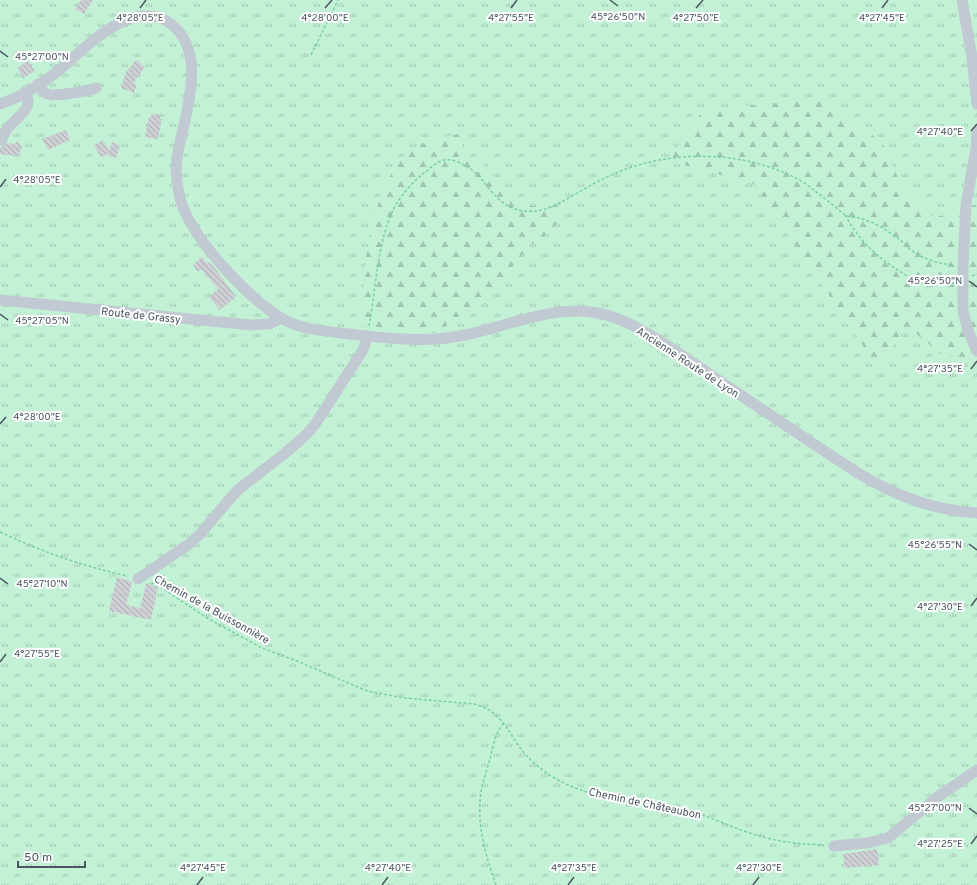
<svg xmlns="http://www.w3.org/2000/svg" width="977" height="885" font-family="Overpass,sans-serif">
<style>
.grass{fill:url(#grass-tufts)}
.forest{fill:url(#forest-firs)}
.building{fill:url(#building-back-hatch)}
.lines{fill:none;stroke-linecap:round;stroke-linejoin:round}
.path{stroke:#7ad0a6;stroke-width:1.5;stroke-dasharray:3 2;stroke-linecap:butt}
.minor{stroke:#c1cad2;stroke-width:11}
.ticks{fill:none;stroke:#4a5661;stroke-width:1.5}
.labels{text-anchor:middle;stroke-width:4;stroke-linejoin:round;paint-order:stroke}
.street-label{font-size:11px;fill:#4a5661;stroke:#fff}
.ticks-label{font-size:10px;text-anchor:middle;fill:#4a5661;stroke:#fff;stroke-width:4;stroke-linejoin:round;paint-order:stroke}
</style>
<defs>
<pattern id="grass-tufts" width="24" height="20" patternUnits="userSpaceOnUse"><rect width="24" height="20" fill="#c3f1d5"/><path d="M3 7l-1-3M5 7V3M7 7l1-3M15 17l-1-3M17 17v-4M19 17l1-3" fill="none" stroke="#a0c6b0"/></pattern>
<pattern id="forest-firs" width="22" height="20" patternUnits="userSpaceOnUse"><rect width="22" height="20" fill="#c3f1d5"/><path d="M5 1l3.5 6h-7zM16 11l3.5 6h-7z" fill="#a0c6b0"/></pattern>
<pattern id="building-back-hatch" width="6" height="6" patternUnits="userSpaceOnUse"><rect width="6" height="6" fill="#cdcfd5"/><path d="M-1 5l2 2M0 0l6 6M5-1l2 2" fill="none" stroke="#a8abb0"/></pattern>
</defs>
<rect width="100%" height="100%" fill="#f5f3f3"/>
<path class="grass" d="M0,0H977V885H0Z"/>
<path class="forest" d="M821,99L882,142L904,191L934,218L977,204V363L940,353L907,326L878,368L754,184L669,161L703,110Z
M461,133L464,156L481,163L518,199L533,206L566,205L553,230L530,246L484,300L436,333L360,326L366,257L373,219L385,185L399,161L423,143Z"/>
<path class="building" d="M81,0H93L84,14L75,9Z
M136,60L145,67L133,83L137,84L134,93L121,88L126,72Z
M28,61L35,71L23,78L17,68Z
M152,114L160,115V119H162L158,139L145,137L149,117H151Z
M66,130L70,140L48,150L42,139Z
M103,140L109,151L112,142L120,145L116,158L105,154V157L100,156L94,145Z
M17,141L22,147L20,152L17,156L0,154V147H4L8,143L14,144Z
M202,257L208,264L209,262L218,272L236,297L220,310L209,297L218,289L201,269L198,272L193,265Z
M117,577L132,582L126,605L140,608L146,584L158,587L151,620L109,611Z
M877,849L879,865L845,868L843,854Z"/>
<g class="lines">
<path class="path" d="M311,55L338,0
M845,215C860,241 875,256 901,272C905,274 909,278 914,280C926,285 940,284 954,283
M972,276L977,274
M369,326C376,288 377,245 393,210C400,196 415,179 428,170C432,166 439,161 444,160C453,158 465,165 472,170C480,176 484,182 490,190C503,205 515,213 536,211C554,210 583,188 601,180C637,161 679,154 719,157C748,159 781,168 806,184C815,191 824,198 833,205C837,208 841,212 845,215C849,217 855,217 860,218C866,220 874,223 881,227C887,231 894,235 900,240C905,244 911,251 917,254C928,261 941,264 953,265
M0,532C43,552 82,566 128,576
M151,583L156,584L207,618L262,648L297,661L367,691L405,698L474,704C504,711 508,735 526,755C535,765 548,775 560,781C588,796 628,802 660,806C667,807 674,808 681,809C703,813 723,824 744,831C770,841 797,844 824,845
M496,885C487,859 478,831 480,804C480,788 486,773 490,759C493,747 495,734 503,724"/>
<path class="minor" d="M962,0L972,57L977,104
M38,84C41,88 43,92 47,94C54,97 88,91 96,88
M0,104C23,96 47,81 65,65C86,47 105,27 132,18C145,14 160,15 171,24C210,54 183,118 177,158C175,171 177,185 180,198C190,237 247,297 281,318C301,330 326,331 349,334C386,338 424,343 460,336C505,328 551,304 598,313C636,320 679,354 711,375C760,408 808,441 858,473C896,496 932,510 977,513
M977,132L976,149L966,204L963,267V311L968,331L977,351
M2,140C5,120 38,113 25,92
M0,300L251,325L269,324L281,318
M138,579L189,544L201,533L228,501L239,489L284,454L307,434L316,423L363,350L368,336
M834,846L867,843L888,838L939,796L977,770"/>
</g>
<path class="ticks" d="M610,0L618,6M140,8L146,0M325,8L332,0M511,8L517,0M696,8L703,0M882,8L888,0M0,51L8,57M971,131L977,124M0,187L6,179M969,281L977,287M0,314L8,320M971,369L977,361M0,424L6,417M969,544L977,550M0,578L8,584M971,606L977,598M0,662L6,654M969,808L977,814M971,844L977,836M197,885L203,877M382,885L388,877M568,885L574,877M753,885L759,877"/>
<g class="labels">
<g class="street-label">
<text transform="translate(141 315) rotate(6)" y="4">Route de Grassy</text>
<text transform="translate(688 362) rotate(33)" y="4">Ancienne Route de Lyon</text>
<text transform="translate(212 609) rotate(29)" y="4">Chemin de la Buissonnière</text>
<text transform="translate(645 803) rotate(12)" y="4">Chemin de Châteaubon</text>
</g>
</g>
<g class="ticks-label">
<text x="618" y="20">45°26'50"N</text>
<text x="140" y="21">4°28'05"E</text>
<text x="325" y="21">4°28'00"E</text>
<text x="511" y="21">4°27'55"E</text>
<text x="696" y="21">4°27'50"E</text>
<text x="882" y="21">4°27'45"E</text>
<text x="42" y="60">45°27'00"N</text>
<text x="940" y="135">4°27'40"E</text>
<text x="37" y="183">4°28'05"E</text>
<text x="935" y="284">45°26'50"N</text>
<text x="42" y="324">45°27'05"N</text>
<text x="940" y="372">4°27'35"E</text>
<text x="37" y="420">4°28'00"E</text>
<text x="935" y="548">45°26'55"N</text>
<text x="42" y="587">45°27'10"N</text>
<text x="940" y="610">4°27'30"E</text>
<text x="37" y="657">4°27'55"E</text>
<text x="935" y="811">45°27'00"N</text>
<text x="940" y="847">4°27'25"E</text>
<text x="203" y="871">4°27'45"E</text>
<text x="388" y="871">4°27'40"E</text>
<text x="574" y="871">4°27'35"E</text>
<text x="759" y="871">4°27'30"E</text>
</g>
<path d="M18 861v6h67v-6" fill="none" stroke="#4a5661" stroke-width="2"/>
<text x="24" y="861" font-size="12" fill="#4a5661" stroke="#ffffff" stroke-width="3" paint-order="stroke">50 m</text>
</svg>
